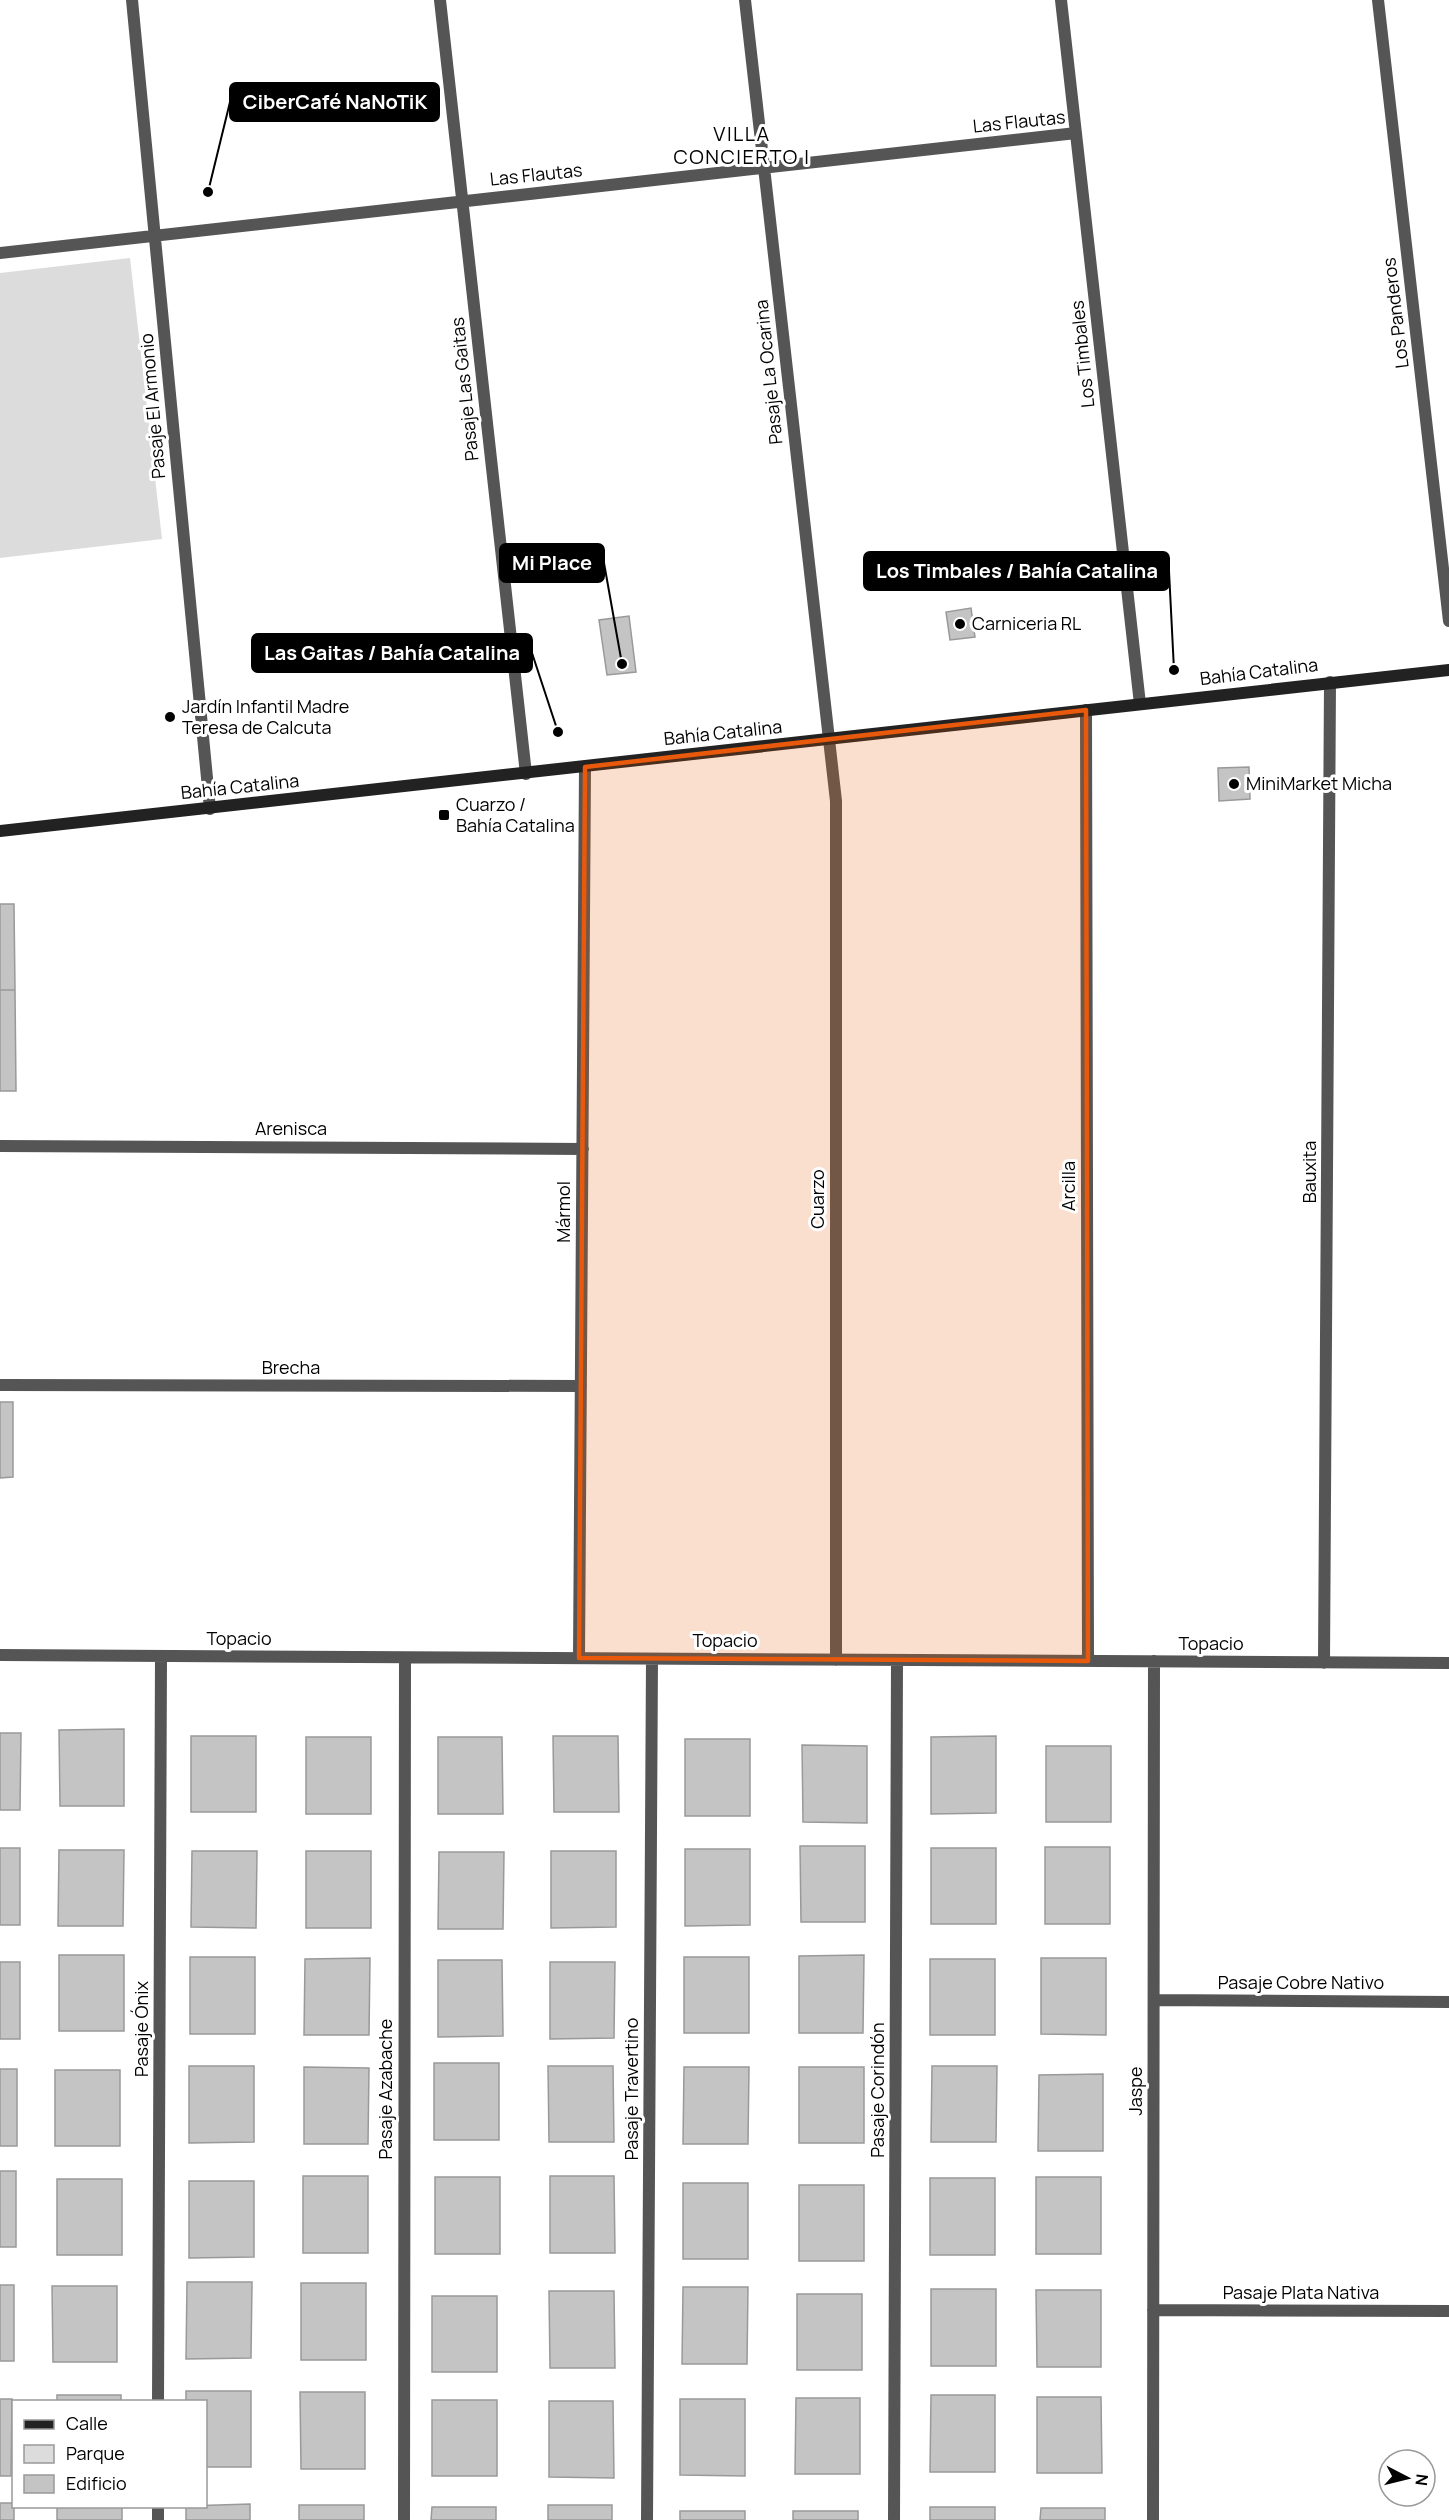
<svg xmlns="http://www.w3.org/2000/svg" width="1449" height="2520" font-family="Manrope,sans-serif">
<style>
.green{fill:#dcdcdc}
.building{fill:#c4c4c4;stroke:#999;stroke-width:1.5}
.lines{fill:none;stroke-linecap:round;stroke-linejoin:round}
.street{stroke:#555;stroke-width:12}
.secondary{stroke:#222;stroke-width:12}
.marked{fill:#e8590c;fill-opacity:0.2;stroke:#e8590c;stroke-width:4.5;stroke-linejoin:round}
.poi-dot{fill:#000;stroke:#fff;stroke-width:2}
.labels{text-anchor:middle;stroke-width:6;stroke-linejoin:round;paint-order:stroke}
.street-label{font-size:18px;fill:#000;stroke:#fff}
.poi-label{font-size:18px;fill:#000;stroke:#fff;text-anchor:start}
.neighbourhood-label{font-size:20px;letter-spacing:1.5px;fill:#000;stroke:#fff}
.leader{fill:none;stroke:#000;stroke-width:2}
.callout-dot{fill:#000;stroke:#fff;stroke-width:2}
.callout{fill:#000;stroke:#000;stroke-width:2}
.callout-label{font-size:20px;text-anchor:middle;font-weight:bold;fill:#fff}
</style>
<rect width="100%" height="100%" fill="#fff"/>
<path class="green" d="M130,258L162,539L0,558V273Z"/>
<path class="building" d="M971,608L975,637L950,640L946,612Z
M629,616L636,672L607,675L599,620Z
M1249,767L1250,799L1219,801L1218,768Z
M0,904H14L15,990H0Z
M0,990H15L16,1091H0Z
M0,1402H13V1477L0,1478Z
M124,1729V1806H60L59,1730Z
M0,1733H21L20,1810H0Z
M191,1736H256V1812H191Z
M553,1736H618L619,1812H554Z
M996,1736V1813L931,1814V1737Z
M306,1737H371V1814H306Z
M438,1737H502L503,1814H438Z
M685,1739H750V1816H685Z
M802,1745L867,1746V1823L803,1822Z
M1046,1746H1111V1822H1046Z
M800,1846H865V1922H801Z
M1045,1847H1110V1924H1045Z
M0,1848H20V1925H0Z
M931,1848H996V1924H931Z
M685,1849H750V1925L685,1926Z
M59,1850H124L123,1926H58Z
M192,1851H257L256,1928L191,1927Z
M306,1851H371V1928H306Z
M551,1851H616V1927L551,1928Z
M439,1852H504L503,1929H438Z
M59,1955H124V2031H59Z
M864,1955L863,2033H799V1956Z
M190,1957H255V2034H190Z
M684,1957H749V2033H684Z
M370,1958L369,2035H304L305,1959Z
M1041,1958H1106V2035L1041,2034Z
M930,1959H995V2035H930Z
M438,1960H502L503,2036L438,2037Z
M0,1962H20V2039H0Z
M550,1962H615L614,2038L550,2039Z
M434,2063H499V2140H434Z
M189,2066H254V2142L189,2143Z
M548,2066H613L614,2142H549Z
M932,2066H997L996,2142H931Z
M304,2067L369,2068L368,2144H304Z
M684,2067H749L748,2144H683Z
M799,2067H864V2143H799Z
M0,2069H17V2146H0Z
M55,2070H120V2146H55Z
M1103,2074V2151H1038L1039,2075Z
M0,2171H16V2247H0Z
M303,2176H368V2253H303Z
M550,2176H614L615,2253H550Z
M435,2177H500V2254H435Z
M1036,2177H1101V2254H1036Z
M930,2178H995V2255H930Z
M57,2179H122V2255H57Z
M189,2181H254V2257L189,2258Z
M683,2183H748V2259H683Z
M799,2185H864V2261H799Z
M187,2282H252L251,2358L186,2359Z
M301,2283H366V2360H301Z
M0,2285H14V2361H0Z
M52,2286H117V2362H53Z
M683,2287H748L747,2364H682Z
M931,2289H996V2366H931Z
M1036,2290H1101V2367H1037Z
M549,2291H614L615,2368H550Z
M797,2294H862V2370H797Z
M432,2296H497V2372H432Z
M186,2391H251V2467H206V2402H186Z
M300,2392H365V2469H301Z
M57,2395H121V2402H57Z
M931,2395H995V2472H930Z
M1037,2397H1101L1102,2473H1037Z
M796,2398H860V2474H795Z
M0,2399H12L11,2476H0Z
M680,2399H745V2476L680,2475Z
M432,2400H497V2476H432Z
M549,2401H613L614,2478L549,2477Z
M0,2503H14V2520H0Z
M250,2504V2520H186V2506Z
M299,2505H364V2520H299Z
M548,2505H612V2520H548Z
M57,2506H122V2520H57Z
M432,2507H496V2520H431Z
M930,2507H995V2520H930Z
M1041,2508H1105V2520H1040Z
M680,2511H745V2520H680Z
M793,2511H858V2520H793Z"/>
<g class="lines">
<path class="street" d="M132,0L210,809
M440,0L526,774
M745,0L836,801V1660
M1061,0L1140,704
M1378,0L1449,621
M0,253L1076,133
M1086,710L1088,1661
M0,1146L583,1149
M0,1385L581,1386
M0,1655L1449,1663
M579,1658L585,767
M1324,1663L1330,682
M1154,2000L1449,2002
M1153,2310L1449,2311
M158,2402L161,1656
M158,2520V2506
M404,2520L405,1658
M647,2520L652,1659
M894,2520L897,1660
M1153,2520L1154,1661"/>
<path class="secondary" d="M0,831L1449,670"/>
</g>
<path class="marked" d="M1086,710L1088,1661L579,1658L585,767Z"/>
<g class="poi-dot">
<circle cx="960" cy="624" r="6"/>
<circle cx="170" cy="717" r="6"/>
<circle cx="1234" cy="784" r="6"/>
<rect x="438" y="809" width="12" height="12" rx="3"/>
</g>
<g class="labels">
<g class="street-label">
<text transform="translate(1019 122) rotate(-6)" y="6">Las Flautas</text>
<text transform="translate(536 175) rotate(-6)" y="6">Las Flautas</text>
<text transform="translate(1396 313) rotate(-97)" y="6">Los Panderos</text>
<text transform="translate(1083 354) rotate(-96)" y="6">Los Timbales</text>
<text transform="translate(769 372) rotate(-96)" y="6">Pasaje La Ocarina</text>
<text transform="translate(465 389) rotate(-96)" y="6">Pasaje Las Gaitas</text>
<text transform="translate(153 406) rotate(-95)" y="6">Pasaje El Armonio</text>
<text transform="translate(1259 672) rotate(-7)" y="6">Bahía Catalina</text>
<text transform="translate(723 733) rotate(-6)" y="6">Bahía Catalina</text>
<text transform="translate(240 787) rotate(-6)" y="6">Bahía Catalina</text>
<text x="291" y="1135">Arenisca</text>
<text transform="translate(1310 1172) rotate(-90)" y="6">Bauxita</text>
<text transform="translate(1069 1186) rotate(-90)" y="6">Arcilla</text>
<text transform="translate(818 1199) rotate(-90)" y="6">Cuarzo</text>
<text transform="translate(564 1212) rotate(-90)" y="6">Mármol</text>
<text x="291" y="1374">Brecha</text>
<text x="239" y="1645">Topacio</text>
<text x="725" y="1647">Topacio</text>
<text x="1211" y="1650">Topacio</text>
<text x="1301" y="1989">Pasaje Cobre Nativo</text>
<text transform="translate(142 2029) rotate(-90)" y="6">Pasaje Ónix</text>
<text transform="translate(386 2089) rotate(-90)" y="6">Pasaje Azabache</text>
<text transform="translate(632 2089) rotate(-90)" y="6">Pasaje Travertino</text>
<text transform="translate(878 2090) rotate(-90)" y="6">Pasaje Corindón</text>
<text transform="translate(1136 2091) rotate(-90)" y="6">Jaspe</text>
<text x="1301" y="2299">Pasaje Plata Nativa</text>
</g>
<g class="poi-label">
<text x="972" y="630">Carniceria RL</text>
<text x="182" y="713">Jardín Infantil Madre<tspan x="182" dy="21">Teresa de Calcuta</tspan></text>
<text x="1246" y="790">MiniMarket Micha</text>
<text x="456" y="811">Cuarzo /<tspan x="456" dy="21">Bahía Catalina</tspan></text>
</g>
<g class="neighbourhood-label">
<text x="742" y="141">VILLA<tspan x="742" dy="23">CONCIERTO I</tspan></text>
</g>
</g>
<path class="leader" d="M208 192L230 102M622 664L604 563M1174 670L1169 571M558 732L532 653"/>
<g class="callout-dot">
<circle cx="208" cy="192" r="6"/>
<circle cx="622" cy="664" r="6"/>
<circle cx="1174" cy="670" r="6"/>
<circle cx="558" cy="732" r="6"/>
</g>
<g class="callout">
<rect x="230" y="83" width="209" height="38" rx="6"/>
<rect x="500" y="544" width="104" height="38" rx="6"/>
<rect x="864" y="552" width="305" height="38" rx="6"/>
<rect x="252" y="634" width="280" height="38" rx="6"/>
</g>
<g class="callout-label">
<text x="335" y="109">CiberCafé NaNoTiK</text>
<text x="552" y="570">Mi Place</text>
<text x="1017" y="578">Los Timbales / Bahía Catalina</text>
<text x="392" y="660">Las Gaitas / Bahía Catalina</text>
</g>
<rect x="12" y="2400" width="195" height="108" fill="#ffffff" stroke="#999999" stroke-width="1.5"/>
<rect x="24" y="2420" width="30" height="9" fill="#222222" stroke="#999999" stroke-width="1.5"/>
<text x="66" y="2430" font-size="18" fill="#000000">Calle</text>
<rect x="24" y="2445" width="30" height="18" fill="#dcdcdc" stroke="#999999" stroke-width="1.5"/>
<text x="66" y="2460" font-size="18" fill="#000000">Parque</text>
<rect x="24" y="2475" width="30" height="18" fill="#c4c4c4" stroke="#999999" stroke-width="1.5"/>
<text x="66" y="2490" font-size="18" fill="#000000">Edificio</text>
<g transform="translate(1407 2478) rotate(97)"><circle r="28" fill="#ffffff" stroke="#999999" stroke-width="1.5"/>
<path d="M0-4.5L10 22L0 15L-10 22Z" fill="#000000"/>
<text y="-9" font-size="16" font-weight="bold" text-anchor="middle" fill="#000000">N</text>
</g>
</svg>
